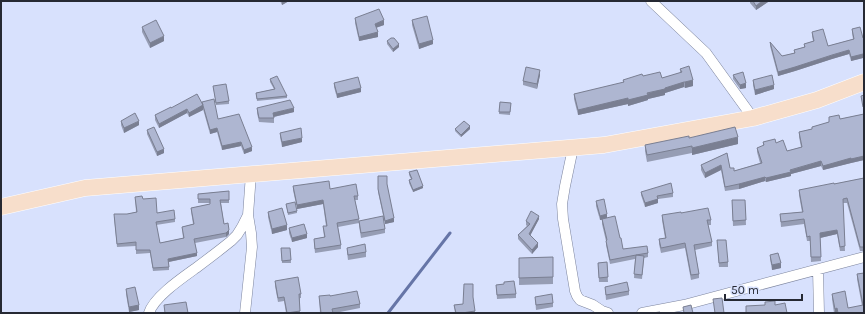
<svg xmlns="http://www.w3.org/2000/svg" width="865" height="314" font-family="Karla,sans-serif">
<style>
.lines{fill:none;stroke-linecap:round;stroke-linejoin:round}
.stream{stroke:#6675a7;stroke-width:3}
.minor-casing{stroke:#7d859e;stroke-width:11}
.primary-casing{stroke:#fff;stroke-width:17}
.minor{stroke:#fff;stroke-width:10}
.primary{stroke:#f7decb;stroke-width:16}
.wall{fill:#969db4}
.shaded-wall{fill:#7a7f92}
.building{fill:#aeb6d1;stroke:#7a7f92}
</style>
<rect width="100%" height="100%" fill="#d8e1fd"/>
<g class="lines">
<path class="stream" d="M388,313L450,233"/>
<g class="minor-casing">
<path id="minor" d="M651,1L706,53L753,118
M573,148L565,186L562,204L563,219L575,291L577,296L580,300L593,305L602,311L608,313
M818,270L819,313
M149,313C154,297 182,278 196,268C208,259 220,250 231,241L237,235L242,227L248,215L251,174
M245,313L252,247L251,233L248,215
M642,313L684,305L864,257"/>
</g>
<g class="primary-casing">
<path id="primary" d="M1,207L85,188L604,145L753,118L817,100L864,82"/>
</g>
<use href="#minor" class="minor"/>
<use href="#primary" class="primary"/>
</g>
<path class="wall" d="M280,1H289L282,5Z
M750,1H768V2L756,10L750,3Z
M355,18L384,25L376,28L378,37L359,41L355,23Z
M412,20L433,44L419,49L412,25Z
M142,27L164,41L150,48L142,32Z
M852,29L864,38V59L863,58L851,61L849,54L832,59L795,71L778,76L770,46V42L782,56L794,53V50L804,47V44L813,41L812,36V32L828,46L853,39L852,33Z
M387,41L399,47L393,52L387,44Z
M680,69L693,86L685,88L684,87L665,93V95L648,99V100L628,106V104L578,115L574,99V94L623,83V80L643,76L662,78L680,73Z
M540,75L537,89L523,85V81Z
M733,75L746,88L740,89L733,79Z
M270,79L287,96V98L257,101L256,93L274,89L270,82Z
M753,80L774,89L755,95L753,85Z
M334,83L361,92L337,98L334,87Z
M213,86L229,101V104L216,105Z
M500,102L511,103L510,115L499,114Z
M202,103L218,119L252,151L244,154L241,146L222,150L217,132L210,134L203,109V110L189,117L187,113L159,128L155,120V115L171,108Z
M257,108L294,112L274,117V123L259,122L257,113Z
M864,114V160L851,163L823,170L821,166L791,174V176L766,182L765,181L739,189L725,191L721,170L705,178L701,170V165L727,153L730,168L734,171L760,163L757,152V148L763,146V142L776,143L787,151L801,147L799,137V132L812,129V127L840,119Z
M121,121L139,125L124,133L121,125Z
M455,129H470L461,137L455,131Z
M147,130L164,153L157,156L147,134Z
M280,133L302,142L282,147L280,137Z
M689,138L738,144L692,155V153L647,162L645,151V145Z
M409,172L423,188L413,192L409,183V180L411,179L409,175Z
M864,178V251H860L847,203H843L845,251H840L837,234L820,238L821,261L811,262L810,241H807L804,224L781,227L780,214L802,212L799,195V190L834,184Z
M378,180L387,184L394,222L385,224L378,192Z
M293,186L330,189L358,196V200H355L359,219V223L338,227L341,245V249L315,253L314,243V239L324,237L323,226H326L323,204L297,209L293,190Z
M229,191V203H221L224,224L229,234L226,237L195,243L197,256L169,262V270L153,271L150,253L136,254V246L117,247L114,217L136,212L135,197L143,199L157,213L175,219V222L156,225L160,243L183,238L182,227L193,224L191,211V208L210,204V203H198V194Z
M641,192L673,193V197L658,199V203L645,207L641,195Z
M732,200H745L746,225L733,226Z
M596,201L607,218L623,249L648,253V257L644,258L642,279L634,278L635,259L610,264L606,245V241L602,224V220H600L596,206Z
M286,204L297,211V213L288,215Z
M268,212L287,230L272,234L268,217Z
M681,213L711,220V225H708L712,242V246L695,250L699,274V278L691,280L685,248L661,253L659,244V239L665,238L662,220V215Z
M539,219L530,235L538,247L532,254L518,239V235L527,226L526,225V221Z
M359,221L385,229V233L361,238L359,226Z
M289,228L307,238L292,242L289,233Z
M717,240L728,262V267H719Z
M281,248H290L291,263H282Z
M347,248L366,252V257L348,260L347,252Z
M770,255L781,268L772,270L770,259Z
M553,257V284L519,285V258Z
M607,262L608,282H599L598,263Z
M864,273V313H834L832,299V294L848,308L862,306L857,279V274Z
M275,281L301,294V298H300V313H286L284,301L278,302L275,286Z
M504,284L516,294V298L497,299L496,285Z
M605,287L629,291V295L606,300Z
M126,289L139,310L129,312L126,294Z
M319,296H330L360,304V308L335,313H320Z
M535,297L553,303V307L536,310Z
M463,304L475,311V313H455L454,305Z"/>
<path class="shaded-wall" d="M282,1H289L282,5Z
M762,1H768V2L756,10V6Z
M384,20V25L375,28V24Z
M378,32V37L359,41V37Z
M164,36V41L150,48V43Z
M433,40V44L419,49V44Z
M399,44V47L393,52V49Z
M849,50V54L832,59L795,71L778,76V72Z
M863,54V58L851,61V57Z
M540,70V75L537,89V84Z
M693,80V86L685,88V82Z
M684,82V87L665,93V95L648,99V100L628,106V100L665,88Z
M746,83V88L740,89V85Z
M774,85V89L755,95V90Z
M361,88V92L337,98V94Z
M628,98V104L578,115V110Z
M203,105V110L189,117V113Z
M294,108V112L273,117V113Z
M187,109V113L159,128V124Z
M139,121V125L124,133V128Z
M470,126V129L461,137V135Z
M217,128V132L210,134V130Z
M738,137V144L692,155V148Z
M302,138V142L282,147V142Z
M241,142V146L222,150V146Z
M252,147V151L244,154V150Z
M164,149V153L157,156V152Z
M864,156V160L851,163V159Z
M851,158V163L823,170V166Z
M821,161V166L791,174V176L766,182V178Z
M721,165V170L705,178V173Z
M765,177V181L739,189V184Z
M423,186V188L413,192V190Z
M658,199V203L645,207V203Z
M323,200V204L297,209V205Z
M607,214V218L600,220V216Z
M539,216V219L529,238V234Z
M394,218V222L385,224V221Z
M287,225V230L272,234V229Z
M229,230V234L226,237V233Z
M837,230V234L820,238V233Z
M307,234V238L292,242V238Z
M538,243V247L532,254V250Z
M197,253V256L168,262V259Z
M781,263V268L772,270V265Z
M139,305V310L129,312V307Z
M837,308V313H835V309Z"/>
<path class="building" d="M753,1H762L756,6Z
M379,9L384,20L375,24L378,32L359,37L355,18Z
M427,16L433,40L419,44L412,20Z
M156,20L164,36L150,43L142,27Z
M860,27L863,38H864V55L863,54L851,57L849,50L832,55L795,67L778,72L770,42L782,56L795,53L794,50L805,47L804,44L814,41L812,32L823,29L828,46L854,39L852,29Z
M391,38H394L399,44L393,49L387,41Z
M689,66L693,80L685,82H684L665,88V89L647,93L648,95L628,100V98L578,110L574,94L624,82L623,80L642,74L643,76L660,72L662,78L682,72L680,69Z
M526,67L540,70L537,84L523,81Z
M743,72L746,83L740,85L733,75Z
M772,75L774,85L755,90L753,80Z
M277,76L287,96L257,99L256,93L275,89L270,79Z
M358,77L361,88L337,94L334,83Z
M226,84L229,101L216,103L213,86Z
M197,94L203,105L189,113L187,109L159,124L155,115L171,107V108Z
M864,95V107H863L861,96Z
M214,99L218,119L239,114L252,147L244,150L241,142L222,146L217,128L210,130L202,102Z
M290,100L294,108L273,113L274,118H259L257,108Z
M500,102L511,103L510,112H499Z
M135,113L139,121L124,128L121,121Z
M864,114V156L851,159V158L823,166L821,161L790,170L791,172L766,178L765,177L739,184L725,187L721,165L705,173L701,165L727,153L730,168H734V171L762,163L757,148L764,145L763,142L775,139L776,143L783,140L787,151L802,147L799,132L812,129V127L829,122V117L839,115L840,119Z
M464,121L470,126L461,135L455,129Z
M154,127L164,149L157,152L147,130Z
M735,127L738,137L692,148V146L647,155L645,145L689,136V138Z
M301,128L302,138L282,142L280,133Z
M417,170L423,186L413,190L409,180L412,179L409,172Z
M378,176H387V184L394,218L385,221L378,189Z
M864,178V247H860L847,198L843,199L845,246L840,247L837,230L820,233L821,257H811L810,236L807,237L804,219L781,222L780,214L803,212L799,190L834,183V184Z
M329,181L330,189L356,184L358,196H354L359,219L337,223L341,245L315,249L314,239L325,237L323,226H327L323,200L297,205L293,186Z
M671,183L673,193L657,196L658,199L645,203L641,192Z
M229,191V200H220L224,224L228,223L229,230L226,233L194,239L197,253L168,259L169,267L153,268L150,250H136V242L117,244L114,214H127L137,212L135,197L142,196L143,199L156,198L157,213L174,210L175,219L156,222L160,243L184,238L182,227L194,224L191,208L210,204V199H198V194Z
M604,199L607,214L600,216L596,201Z
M732,200H745L746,220L733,221Z
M295,202L297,211L288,213L286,204Z
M282,208L287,225L272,229L268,212Z
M708,208L711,220H707L712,242L694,245L699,274L691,275L685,243L661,248L659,239L666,238L662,215L681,212V213Z
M531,211L539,216L529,234L538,243L532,250L518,235L530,224L526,221Z
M383,216L385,229L361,233L359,221Z
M615,216L620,238H621L623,249L647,246L648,253L636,255L644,256L642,275L634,274L636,255L610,260L606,241L607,240L602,219Z
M304,224L307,234L292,238L289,228Z
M717,240H726L728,262L719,263Z
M365,244L366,252L348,255L347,248Z
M281,248H290L291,260L282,261Z
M778,253L781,263L772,265L770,255Z
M553,257V277L519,278V258Z
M607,262L608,277L599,278L598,263Z
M864,273V313H838L837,308L835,309L832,294L845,291L848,308L863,305L857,274Z
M298,277L301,294H299L300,311L287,313L284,297L278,298L275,281Z
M514,281L516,294L497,295L496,285L504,284V282Z
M627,282L629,291L606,295L605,287Z
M464,284H473V297L475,311L462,313H456L454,305L463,304Z
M135,287L139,305L129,307L126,289Z
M357,291L360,304L332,309L333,313H321L319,296L330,295V296Z
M552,294L553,303L536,305L535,297Z
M722,298L724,313H715L713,299Z
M775,301V305L785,303L787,313H746V306L765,305V302Z
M186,302L188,313H165L164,305Z
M691,305L693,313H684L683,307Z
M660,312V313H652Z"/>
<rect width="865" height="314" fill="none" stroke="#262933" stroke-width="4"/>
<path d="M725 294v6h77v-6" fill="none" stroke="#262933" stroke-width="2"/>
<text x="731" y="294" font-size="12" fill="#262933" stroke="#d8e1fd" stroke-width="3" paint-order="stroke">50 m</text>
</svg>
